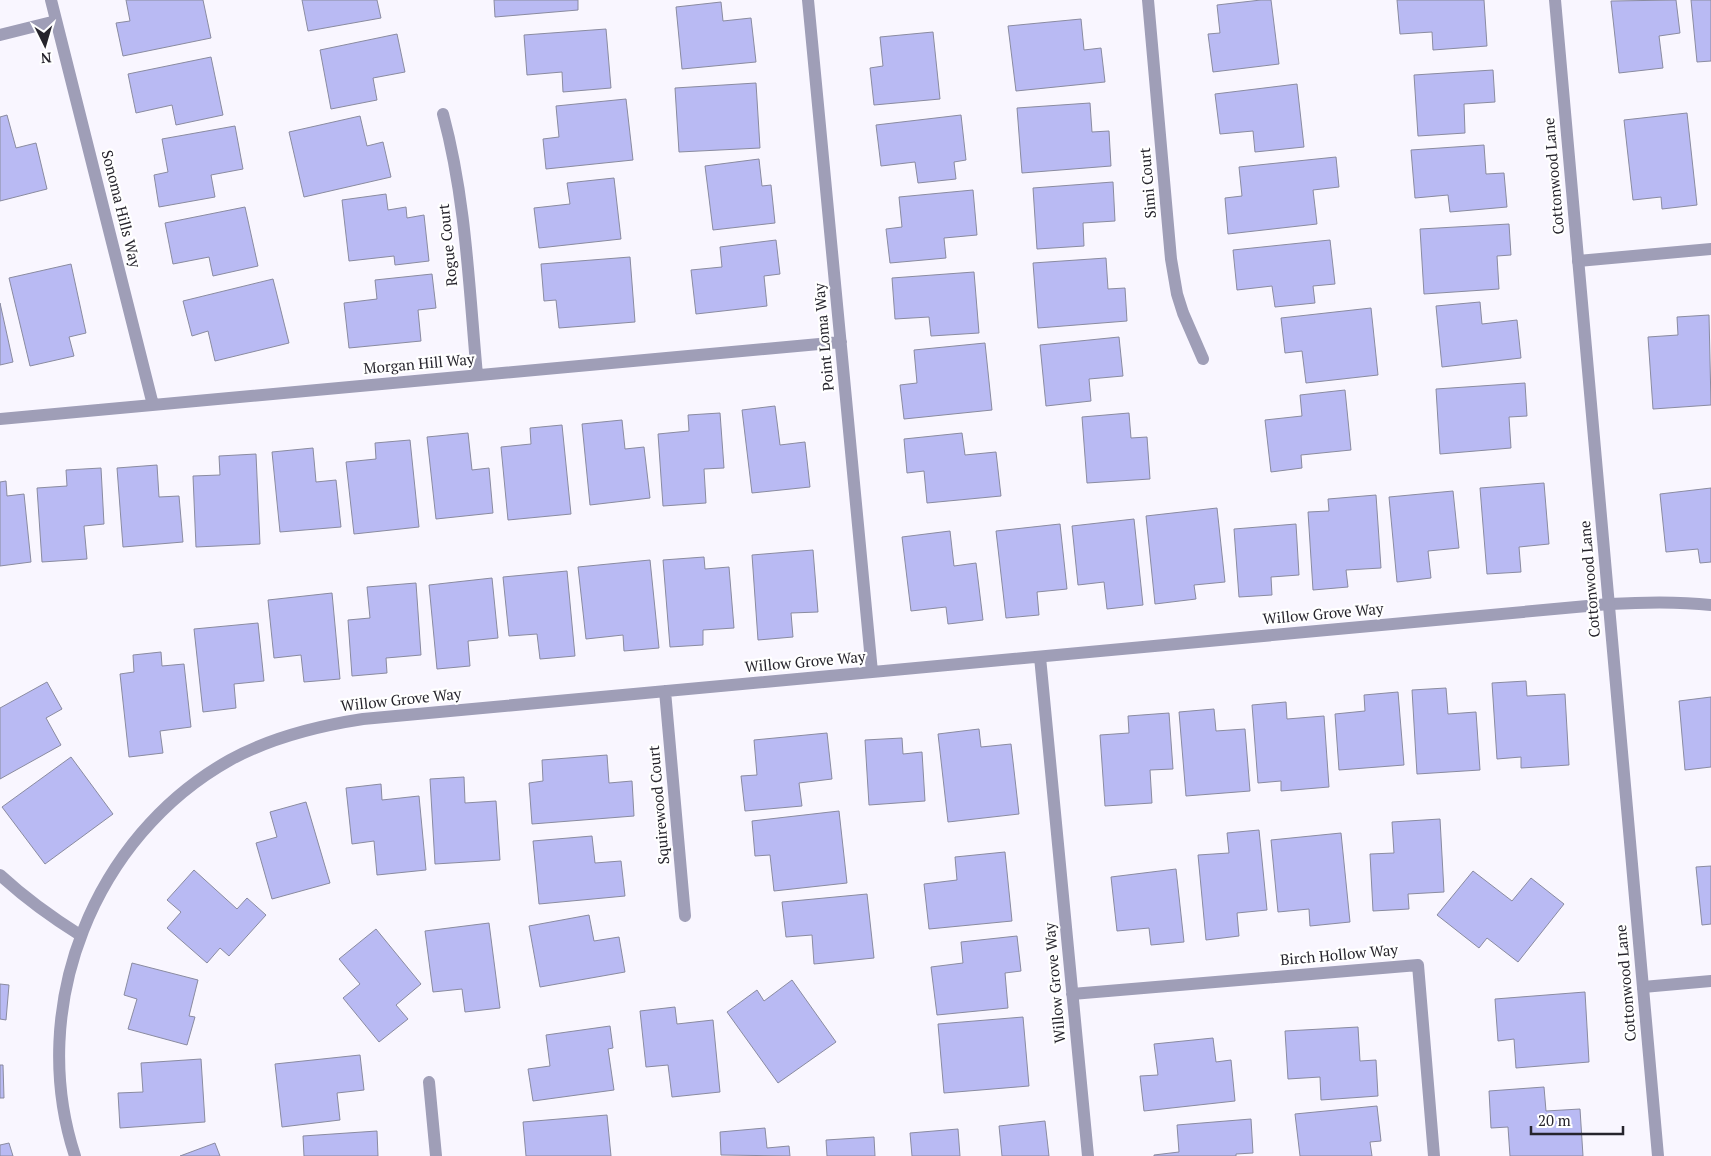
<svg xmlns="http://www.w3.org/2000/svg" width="1711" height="1156" font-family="'PT Serif',serif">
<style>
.building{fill:#b9baf3;stroke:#8a8ba0}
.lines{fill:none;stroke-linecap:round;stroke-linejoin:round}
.minor{stroke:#9f9eb7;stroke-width:12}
.tertiary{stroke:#9f9eb7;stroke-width:12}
.labels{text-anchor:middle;stroke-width:4.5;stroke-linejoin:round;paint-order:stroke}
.street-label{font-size:15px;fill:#26242c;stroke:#fff}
</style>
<rect width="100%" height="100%" fill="#f9f6ff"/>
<path class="building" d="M126,0H203L211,38L123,56L116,23L130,21Z
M302,0H377L381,18L308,31Z
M494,0H578V10L495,17Z
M1261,0H1271L1279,64L1213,72L1208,34L1220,33L1217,5Z
M1397,0H1484L1487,46L1433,50L1432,32L1400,34Z
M1676,0L1680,33L1659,36L1663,68L1619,73L1611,1Z
M1691,0H1711V61L1697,62Z
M721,2L723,21L751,18L756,62L682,69L676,7Z
M1081,19L1084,50L1101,48L1105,82L1016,91L1008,26Z
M606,29L611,88L563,92L562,72L527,75L524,35Z
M933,32L940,99L874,105L870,68L883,66L880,37Z
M397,34L405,72L373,78L377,100L331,109L320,50Z
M211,57L223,115L176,125L172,105L136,113L128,74Z
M1493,70L1495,102L1464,104L1465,133L1418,136L1414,75Z
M756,83L760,148L679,152L675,88Z
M1297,84L1304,147L1255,152L1253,131L1220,134L1215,94Z
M626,99L633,160L546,169L543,139L559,137L556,106Z
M1090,103L1092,132L1109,131L1111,166L1022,173L1017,108Z
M1687,113L1697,205L1662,209L1661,197L1633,200L1624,120Z
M7,115L16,148L36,143L47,189L0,201V117Z
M961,115L966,160L954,162L956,179L918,183L915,162L881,166L876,125Z
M360,116L367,146L383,142L391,177L304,197L289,132Z
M235,126L243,169L211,175L215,197L159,207L154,175L168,172L162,139Z
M1484,145L1486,174L1504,173L1507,207L1450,212L1448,195L1415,198L1411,150Z
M1336,157L1339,187L1313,190L1317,224L1228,234L1225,198L1242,196L1239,167Z
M759,159L762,186L771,185L775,223L713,230L705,166Z
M614,178L621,239L539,248L534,208L570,204L567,183Z
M1113,182L1115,221L1083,223L1084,246L1037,249L1033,188Z
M973,190L977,235L944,238L946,258L890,263L886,229L902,227L899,197Z
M386,194L388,210L406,207L407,218L424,215L429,261L395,265L394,256L349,261L342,200Z
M245,207L258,266L213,276L209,257L173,264L165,223Z
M1509,224L1511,255L1497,256L1499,289L1424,294L1420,229Z
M776,240L780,274L764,276L767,306L696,314L691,270L722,267L720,247Z
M1330,240L1335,284L1313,286L1315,303L1275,307L1272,286L1237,290L1233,250Z
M630,257L635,322L559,328L556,300L544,301L541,264Z
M1106,258L1108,289L1125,288L1127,321L1038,328L1033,263Z
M71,264L86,333L69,337L74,356L30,366L9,278Z
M974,272L979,333L931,336L929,317L895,319L892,278Z
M432,274L436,308L418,310L421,341L349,348L344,303L377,299L375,280Z
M273,279L289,343L215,361L208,331L192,336L183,301Z
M1480,302L1482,324L1517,320L1521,358L1442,367L1436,306Z
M0,303L13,362L0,365Z
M1371,308L1378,375L1306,383L1302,351L1285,353L1281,318Z
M1709,315L1711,405L1653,409L1648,337L1678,335L1677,317Z
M1119,337L1123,376L1089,379L1091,401L1046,406L1040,345Z
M985,343L992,410L904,419L900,385L917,383L914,350Z
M1525,383L1527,416L1509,417L1511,448L1440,454L1436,389Z
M1345,390L1351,450L1301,455L1302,468L1271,472L1265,420L1302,416L1300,395Z
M775,406L780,445L805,442L810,487L752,493L742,410Z
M720,413L724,468L704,469L706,503L663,506L658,434L689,431L688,415Z
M1129,413L1131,438L1147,437L1150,479L1087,483L1082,417Z
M622,420L625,449L644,447L650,498L590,505L582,424Z
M562,425L571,514L508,520L501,447L531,444L530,428Z
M468,433L472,470L489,468L493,513L436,519L427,437Z
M962,433L965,455L996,452L1001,496L927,503L924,471L907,473L904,439Z
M410,440L419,527L354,534L346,462L376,459L375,443Z
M313,448L316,482L336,480L341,527L280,532L272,452Z
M256,454L260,544L196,547L193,476L220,475L219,456Z
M157,465L159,497L179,496L183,542L123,547L117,468Z
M101,468L104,524L84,526L87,559L42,562L37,488L67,486L66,470Z
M6,481L7,496L24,494L31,562L0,566V482Z
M1544,483L1549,544L1519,547L1521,572L1487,574L1480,488Z
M1711,488V562L1700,563L1698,549L1666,552L1660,494Z
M1453,491L1459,548L1428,551L1431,578L1397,582L1389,497Z
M1376,495L1381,568L1346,570L1348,587L1313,590L1308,512L1329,511L1328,499Z
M1217,508L1225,582L1194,585L1196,599L1155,604L1146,516Z
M1134,519L1143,605L1107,609L1104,582L1078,585L1072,526Z
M1060,524L1067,589L1037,592L1039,615L1006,618L996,531Z
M1296,524L1299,575L1271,577L1272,595L1239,597L1234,529Z
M950,531L954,566L976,563L983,620L948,624L946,607L911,611L902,537Z
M813,550L818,612L791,613L793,637L758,640L752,555Z
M704,557L705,569L729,567L734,628L703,630V645L670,647L663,560Z
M650,560L659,648L624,651L623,635L586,639L578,567Z
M567,571L575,656L540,659L537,634L509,636L503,577Z
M492,578L498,638L468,641L470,666L437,669L429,585Z
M416,583L421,655L386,658L387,673L352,676L348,620L370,618L367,587Z
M332,593L340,679L304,682L301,655L274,658L268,600Z
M258,623L264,681L234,684L236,708L203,712L194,629Z
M161,652L162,666L184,664L191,727L160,731L163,753L129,757L120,674L134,672L133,655Z
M1526,681L1527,696L1565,694L1569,765L1521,768V757L1497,759L1492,683Z
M47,682L62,709L46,718L61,745L0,779V708Z
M1446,688L1448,714L1476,712L1480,770L1417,774L1412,690Z
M1398,692L1404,765L1339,770L1335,714L1365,711L1364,695Z
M1711,697V767L1685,770L1679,701Z
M1286,702L1287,719L1324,716L1329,787L1281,791V781L1258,783L1252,705Z
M1214,709L1216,731L1245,729L1250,791L1186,796L1179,712Z
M1169,713L1173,769L1150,770L1152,803L1105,806L1100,735L1129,733L1128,716Z
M979,729L981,747L1011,744L1019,814L948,822L938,734Z
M827,733L832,779L799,783L802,806L745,811L741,776L757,775L754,740Z
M902,738L903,754L922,752L925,801L869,805L865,740Z
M607,755L609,783L632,781L634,816L532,824L529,783L543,781L542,760Z
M71,757L113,814L45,864L2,807Z
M464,777L465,803L496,801L500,860L435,864L430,779Z
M381,784L382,800L419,796L426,870L377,875L374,841L352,844L346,788Z
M306,802L330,883L272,899L256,843L277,837L270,812Z
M839,811L847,883L774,891L770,855L755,856L752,821Z
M1440,819L1444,892L1408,894L1409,909L1373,911L1370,854L1394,853L1392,822Z
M1259,830L1267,910L1237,913L1239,936L1206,940L1198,855L1229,853L1227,833Z
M1341,833L1350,922L1310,926L1309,909L1278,912L1271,840Z
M592,836L595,863L621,861L625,896L539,904L533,841Z
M1005,852L1012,921L929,929L924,884L957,880L955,857Z
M1711,866V924L1702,925L1696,867Z
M1176,869L1184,942L1151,945L1149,928L1117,931L1111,877Z
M194,870L237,909L247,898L266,915L229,956L220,948L207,963L167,928L181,912L167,900Z
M1473,871L1512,901L1531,878L1564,904L1518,962L1487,938L1479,948L1437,915Z
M867,894L874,958L814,964L812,935L786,937L782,902Z
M589,915L594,941L619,937L625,972L540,987L529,926Z
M489,923L500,1008L465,1012L462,989L433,992L425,931Z
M376,929L421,984L396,1005L408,1019L379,1042L343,998L360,984L339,959Z
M1017,936L1021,971L1005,973L1008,1008L937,1015L931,967L963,963L961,942Z
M132,963L198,980L189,1016L195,1017L187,1045L128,1029L137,999L124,995Z
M792,980L836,1042L778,1083L727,1012L757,990L764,1001Z
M0,984L9,985L6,1020L0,1019Z
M1585,992L1589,1062L1516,1068L1514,1039L1498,1041L1495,999Z
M675,1007L677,1024L713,1020L720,1092L672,1097L668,1065L646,1067L640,1011Z
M1023,1017L1029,1086L944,1093L938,1024Z
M610,1026L613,1048L608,1049L614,1090L533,1101L528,1069L550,1066L546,1035Z
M1358,1027L1360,1061L1376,1060L1378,1096L1321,1100L1320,1077L1288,1079L1285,1031Z
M1213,1038L1216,1062L1231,1060L1235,1101L1144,1111L1140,1076L1158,1075L1154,1044Z
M360,1055L364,1090L337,1093L340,1120L282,1127L275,1064Z
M201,1059L205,1122L120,1128L118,1093L143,1092L141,1063Z
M0,1065H3L4,1098H0Z
M1544,1087L1546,1111L1580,1109L1583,1156H1510L1508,1127L1491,1128L1489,1091Z
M1377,1106L1381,1141L1370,1142L1372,1156H1300L1295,1114Z
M607,1115L611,1156H526L523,1122Z
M1251,1119L1253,1153L1236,1154V1156H1154V1155L1179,1152L1177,1125Z
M1045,1121L1049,1156H1002L999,1126Z
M765,1128L767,1148L789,1146L790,1156L721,1155L720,1132Z
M958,1129L960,1156H912L910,1133Z
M377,1131L378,1156H304L303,1136Z
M874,1137L875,1156H827L826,1140Z
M9,1143L13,1156H0V1145Z
M215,1143L220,1156H180Z"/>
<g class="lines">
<path class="minor" d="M51,0L153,405
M808,0L872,672
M1148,0L1171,259L1177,294L1183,313L1203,359
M0,35L56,21
M443,114C466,199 469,288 477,375
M1578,261L1711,249
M0,419L841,342
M1040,657L1088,1156
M665,691L685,916
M0,875C25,898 51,917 80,935
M1643,987L1711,981
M1072,994L1418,965L1434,1156
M429,1082L436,1156
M75,1156C26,1007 94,836 230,760C272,737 317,726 363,719L1609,604C1643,602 1677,601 1711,605"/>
<path class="tertiary" d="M1555,0L1658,1156"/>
</g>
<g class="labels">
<g class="street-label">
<text transform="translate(1554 176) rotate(-95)" y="5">Cottonwood Lane</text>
<text transform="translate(1148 183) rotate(-95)" y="5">Simi Court</text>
<text transform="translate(121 209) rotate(76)" y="5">Sonoma Hills Way</text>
<text transform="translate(448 245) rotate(-96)" y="5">Rogue Court</text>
<text transform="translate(824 337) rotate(-95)" y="5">Point Loma Way</text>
<text transform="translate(419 364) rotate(-5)" y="5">Morgan Hill Way</text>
<text transform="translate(1590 579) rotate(-95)" y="5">Cottonwood Lane</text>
<text transform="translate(1323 614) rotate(-5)" y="5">Willow Grove Way</text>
<text transform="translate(805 662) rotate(-5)" y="5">Willow Grove Way</text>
<text transform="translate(401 700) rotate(-6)" y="5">Willow Grove Way</text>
<text transform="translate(659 805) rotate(-95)" y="5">Squirewood Court</text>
<text transform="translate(1339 955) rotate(-5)" y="5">Birch Hollow Way</text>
<text transform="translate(1055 983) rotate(-95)" y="5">Willow Grove Way</text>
<text transform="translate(1626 983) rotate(-95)" y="5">Cottonwood Lane</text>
</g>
</g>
<g transform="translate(45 45) rotate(175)" stroke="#ffffff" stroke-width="4" paint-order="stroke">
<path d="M0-4L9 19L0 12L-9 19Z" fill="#26242c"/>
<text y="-8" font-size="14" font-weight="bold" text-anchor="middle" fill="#26242c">N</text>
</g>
<path d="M1531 1126v8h92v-8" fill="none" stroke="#26242c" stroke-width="2.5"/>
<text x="1538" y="1126" font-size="15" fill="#26242c" stroke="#ffffff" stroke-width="4" paint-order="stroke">20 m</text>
</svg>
